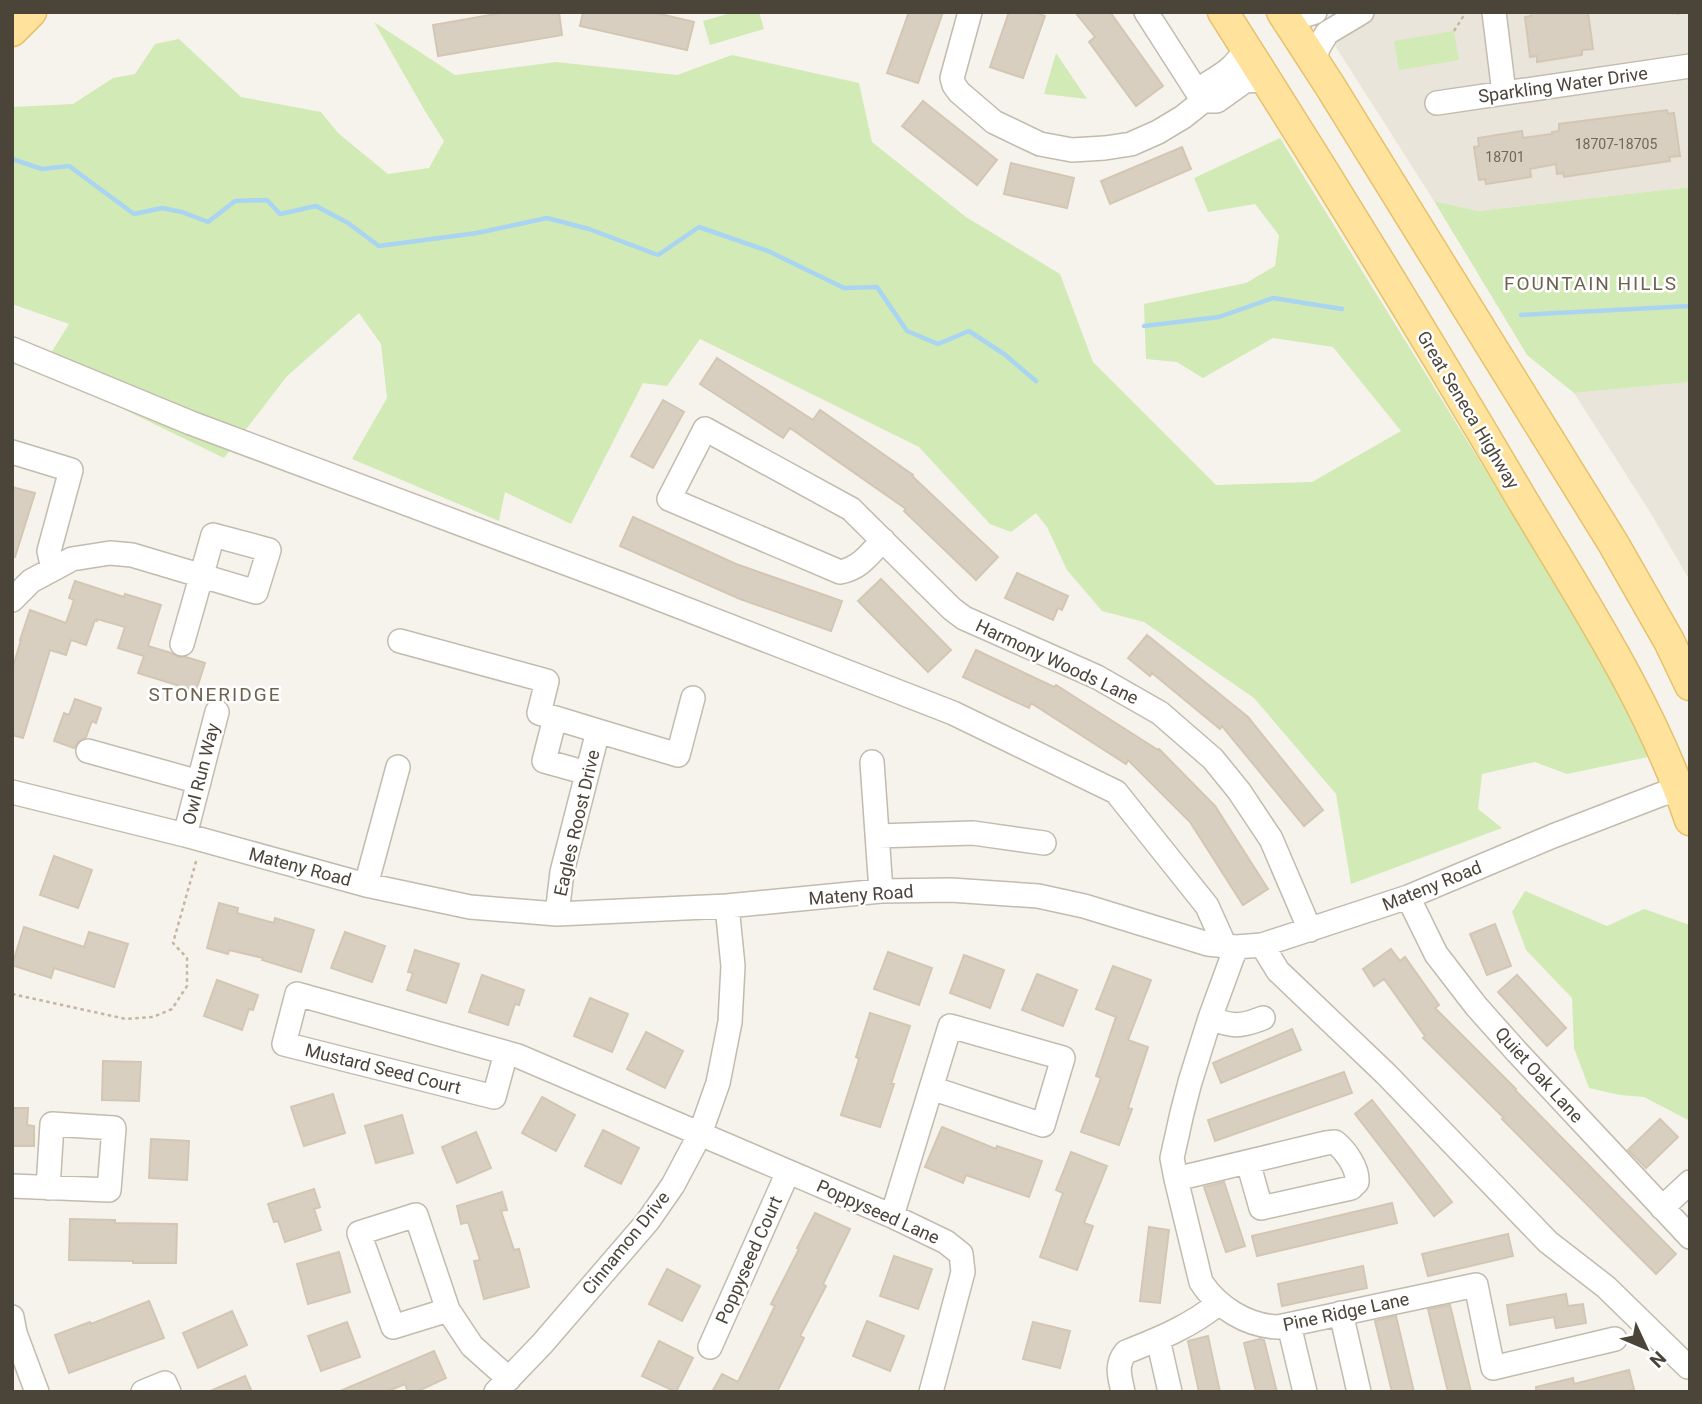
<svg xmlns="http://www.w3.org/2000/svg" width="1702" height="1404" font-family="Roboto,sans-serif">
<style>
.residential{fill:#eae5da}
.green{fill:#d2eab5}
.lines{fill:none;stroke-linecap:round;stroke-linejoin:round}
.stream{stroke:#a9d4f2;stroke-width:4.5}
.building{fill:#d8cfc1;stroke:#d3c7b4;stroke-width:2}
.minor-casing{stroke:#c2bbae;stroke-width:26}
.major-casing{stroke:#e6c16a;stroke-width:33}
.path{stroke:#c4b79f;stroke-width:2.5;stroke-dasharray:3.5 3.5;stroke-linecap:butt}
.minor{stroke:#fff;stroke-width:23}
.major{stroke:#ffe39c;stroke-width:30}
.labels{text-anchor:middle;stroke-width:5;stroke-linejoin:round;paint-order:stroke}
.number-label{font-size:14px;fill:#6e675b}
.street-label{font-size:18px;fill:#4b4439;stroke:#fff}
.neighbourhood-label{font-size:19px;letter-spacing:2px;fill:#6e6250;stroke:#fff}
</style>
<rect width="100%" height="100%" fill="#f6f3ec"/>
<path class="residential" d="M1362,12H1690V187L1478,211L1434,201L1327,33Z
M1690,382V581L1650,512L1574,393Z"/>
<path class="green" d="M734,12H759L764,29L710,45L703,21Z
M374,22L455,75L556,62L677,75L732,55L859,83L872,142L966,217L1060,274L1093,362L1216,485L1312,482L1401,431L1333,347L1273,338L1203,378L1177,362L1146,359L1144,304L1246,283L1275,266L1279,235L1255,204L1208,212L1194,178L1280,138L1568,604C1597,653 1627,703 1648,757L1567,774L1535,762L1482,774L1478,809L1502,828L1351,884L1336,794L1254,698L1144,622L1102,611L1067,570L1047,527L1036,513L1011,532L990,524L919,447L700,339L667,386L643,383L571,524L505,492L499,521L352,459L387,398L381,344L359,313L287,376L224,458L41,369L69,324L12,304V107L73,104L113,78L135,74L155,44L179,39L241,97L321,112L338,133L388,174L429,168L444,141L425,111Z
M1454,31L1459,60L1399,70L1394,41Z
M1056,53L1087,99L1044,94Z
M1690,187V382L1574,393L1527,355L1434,201L1478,211Z
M1525,891L1607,926L1644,909L1690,925V1121L1644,1097L1620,1095L1589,1088L1574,1048L1572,998L1526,950L1512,912Z"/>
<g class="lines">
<path class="stream" d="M12,159L42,169L69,166L134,214L162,208L182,212L208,222L235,201L267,200L280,214L316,206L348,223L379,246L477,233L547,218L589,229L658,255L699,227L768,251L844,288L877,287L907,331L938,344L969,331L1004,354L1036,381
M1521,315L1690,306
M1144,326L1219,317L1273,298L1342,309"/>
</g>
<path class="building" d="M507,12H559L562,35L438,56L433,25Z
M583,12H652L694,22L687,50L580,26Z
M909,12H943L918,83L887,73Z
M1009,12H1034L1045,16L1023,78L990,67Z
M1075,12H1110L1163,86L1136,106L1089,42L1095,37Z
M1531,12H1588L1593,49L1582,50V55L1537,62V56L1530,57L1525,17L1531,16Z
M923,101L997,160L977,185L902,126Z
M1667,110L1668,114L1674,113L1680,156L1669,157L1670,161L1564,177L1563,173L1557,174L1556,164L1530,169L1531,177L1486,184L1485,179L1479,180L1474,147L1479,146L1478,138L1522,131L1523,138L1552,134V132L1559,131V124Z
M1182,147L1191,169L1110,204L1101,181Z
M1011,163L1074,178L1067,208L1004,194Z
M717,358L813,420L820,410L913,475L912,476L998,557L976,580L904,511L906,509L790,428L783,438L700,384Z
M663,400L684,412L653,468L631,456Z
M12,487L35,493L15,557L12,556Z
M633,517L736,564L842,601L831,631L740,599L620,546Z
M1017,573L1068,596L1062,610L1058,608L1053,620L1005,598Z
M881,579L951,650L928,672L858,601Z
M75,581L124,597L125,594L161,605L148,646L171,653L178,657H186L205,663L196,691L138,673L144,656L118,648L125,627L97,619V621L95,620L86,645L71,640L66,655L50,650L23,738L12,735V670L21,640H20L30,610L66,623L74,600L69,598Z
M1147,635L1248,717L1323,810L1304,826L1222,726L1220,729L1152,673L1150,676L1128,658Z
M976,650L1054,687L1056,685L1158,750L1159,749L1215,806L1268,889L1243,905L1190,822L1128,760L1126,764L1031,703L1029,708L963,677Z
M75,699L101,708L96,723L92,721L86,737L79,741L74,748L54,741L64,713L69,715Z
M54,856L92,870L78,908L40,895Z
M219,903L238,908L237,913L274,923L275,918L314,930L301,972L262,960L263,958L229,950L228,954L207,948Z
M1495,924L1511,966L1487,975L1470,934Z
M24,927L84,947L89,932L128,944L114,987L54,968L51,978L12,965Z
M345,932L385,946L372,982L331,968Z
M1391,949L1400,961L1405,957L1439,1005L1435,1008L1516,1089L1515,1090L1676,1254L1656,1274L1502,1119L1504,1118L1423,1038L1425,1036L1384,979L1374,986L1363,969Z
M415,950L459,964L446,1003L407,990L413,973L408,972Z
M888,952L932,968L919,1005L874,989Z
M964,955L1004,970L990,1008L950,993Z
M1113,966L1151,980L1128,1040L1148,1047L1128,1108L1132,1109L1119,1145L1081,1132L1101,1078L1096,1076L1116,1017L1096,1009Z
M1037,974L1077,990L1063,1026L1022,1010Z
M482,975L524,990L519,1005L515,1004L508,1025L469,1012Z
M1517,975L1566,1028L1547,1046L1498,992Z
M217,980L258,995L253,1010L249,1009L242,1030L204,1016Z
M590,998L628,1014L612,1052L574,1036Z
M870,1013L910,1026L891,1084H894L880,1127L841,1115L859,1059L856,1057Z
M1292,1029L1301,1050L1221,1083L1213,1063Z
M646,1032L683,1051L665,1088L627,1069Z
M103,1061L141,1062L139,1101L102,1100Z
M1344,1072L1352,1093L1215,1141L1208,1120Z
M333,1094L345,1133L304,1146L291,1107Z
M542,1097L575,1115L556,1151L522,1133Z
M1372,1100L1452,1202L1434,1216L1355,1114Z
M12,1108H28L27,1125L34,1126V1146H12Z
M402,1115L413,1153L376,1163L365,1126Z
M1660,1119L1678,1137L1646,1168L1628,1150Z
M942,1127L996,1149L997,1146L1042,1161L1029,1197L966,1175L963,1183L925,1167Z
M603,1130L639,1148L621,1184L585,1166Z
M476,1132L491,1168L457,1183L442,1147Z
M151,1139L189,1141L187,1180L149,1178Z
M1071,1152L1107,1166L1084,1223L1093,1226L1077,1270L1040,1257L1063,1193L1056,1190Z
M1224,1182L1245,1246L1226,1252L1204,1187Z
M314,1189L320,1207L314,1209L321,1230L285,1242L278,1221L274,1222L268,1204Z
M502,1192L507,1210L501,1211L514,1250L519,1249L529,1287L484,1299L474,1261L480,1260L468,1222L461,1224L457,1206Z
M1392,1203L1397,1223L1257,1256L1252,1236Z
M815,1213L850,1229L823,1284L826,1286L800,1336L804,1338L777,1392H712L722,1374L738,1382L775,1306L771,1304L799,1249L797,1248Z
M70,1219L115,1220V1223L177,1224L176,1263H133V1261L69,1260Z
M1149,1227L1169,1230L1160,1303L1140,1301Z
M1508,1234L1513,1256L1428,1276L1422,1254Z
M339,1252L350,1292L308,1304L297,1264Z
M894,1256L932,1269L918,1309L880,1296Z
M1363,1266L1367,1288L1282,1306L1278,1284Z
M667,1269L700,1286L682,1321L649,1304Z
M1566,1294L1568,1306L1583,1304L1586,1323L1556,1328L1554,1317L1510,1325L1507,1305Z
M149,1301L164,1338L69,1373L55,1335L90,1322L91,1324Z
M1450,1305L1471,1392H1448L1428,1309Z
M232,1311L247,1345L198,1368L183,1333Z
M1396,1316L1414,1392H1392L1375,1321Z
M867,1321L904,1336L890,1371L853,1356Z
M347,1322L360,1357L321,1371L308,1336Z
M1033,1322L1070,1331L1060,1368L1023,1359Z
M1208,1336L1220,1392H1199L1188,1341Z
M1260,1339L1264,1340L1277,1392H1256L1244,1343Z
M659,1341L693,1358L676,1392L642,1376Z
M434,1351L446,1378L416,1392H408L405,1384L386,1392H338Z
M1629,1370L1634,1389L1625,1392H1536V1387L1573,1378L1574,1384Z
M245,1376L252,1392H208Z"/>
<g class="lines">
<g class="minor-casing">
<path id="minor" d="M970,12L952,78L954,85L959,92L994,122L1040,144L1072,150L1105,148L1131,144L1158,132L1183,117L1203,101H1217L1245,81L1263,80L1272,89
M1146,12L1203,101
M1494,12L1504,93
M1287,21L1315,12
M1315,62L1318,48L1327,33L1362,12
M1203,101L1207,84C1222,75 1239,65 1245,47
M1437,103L1690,66
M12,349L191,423L619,583L953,713L1116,792L1207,906L1225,946
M12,452L71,470L49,551L53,569
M883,540C869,554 861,568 840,572L669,499L705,429L851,509L952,609L964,618L1097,677L1160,713L1213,759L1239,791L1271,839L1310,930
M12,600L31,581L72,559L110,553L132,555L256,592L269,550L213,535L182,644
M400,641L547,681L539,713L598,731
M555,718L544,761L587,773
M88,751L199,782
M872,762L881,891
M12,792L185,835L366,885L470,907L557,914L727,906L881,891L951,890L1038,896L1084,906L1208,944L1236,947L1262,945L1408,897L1553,836L1662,794L1690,787
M185,835L217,712
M877,836L973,833L1044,843
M366,885L398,767
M1408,897L1436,954L1476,1006L1517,1052L1690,1237
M557,914L562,872L598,731L678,755L693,698
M1262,945L1278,971L1386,1074L1548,1242L1606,1287L1688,1367
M1236,947L1210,1018L1190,1082L1182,1113L1172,1158L1176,1179L1201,1282C1217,1307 1247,1326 1278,1327L1476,1285L1493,1368L1615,1339
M1210,1018C1233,1027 1240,1027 1263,1018
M506,1053L494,1097L284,1044L297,994L518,1056L892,1216L946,1242L961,1254L963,1272L931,1392
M1176,1179L1326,1143L1335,1142C1346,1151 1358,1168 1357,1182L1351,1188L1261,1208L1248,1162
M12,1186L109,1190L114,1128L52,1124L48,1188
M1662,1208L1690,1182
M892,1216L950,1026L1063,1058L1043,1125L931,1088
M448,1310L393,1327L359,1233L416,1215L448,1310L472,1346L509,1379
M1341,1313L1359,1392
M12,1317L15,1333L37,1392
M1289,1325L1305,1392
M1158,1339L1170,1392
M710,1347L788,1172
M143,1392L165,1383L169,1392
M496,1392L542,1344L648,1221L673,1185L700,1134L718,1083L730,1022L733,966L727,906
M1123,1392C1120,1377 1115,1365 1126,1352C1159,1339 1191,1326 1219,1303"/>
</g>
<g class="major-casing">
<path id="major" d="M1223,12C1325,172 1424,333 1520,496C1582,600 1651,704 1690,820
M1282,12L1330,86L1613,543L1669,641L1690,685
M12,31L31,12"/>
</g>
<path class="path" d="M1670,12L1674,14L1683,12
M1454,31L1466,12
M12,994L126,1019L153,1017L172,1009L187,986V958L173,943L197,858"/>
<use href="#minor" class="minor"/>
<use href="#major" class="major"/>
</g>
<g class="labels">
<g class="number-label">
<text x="1616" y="149">18707-18705</text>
<text x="1505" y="162">18701</text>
</g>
<g class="street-label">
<text transform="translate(1563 85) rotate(-8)" y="6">Sparkling Water Drive</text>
<text transform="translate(1468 410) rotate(59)" y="6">Great Seneca Highway</text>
<text transform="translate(1057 662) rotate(25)" y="6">Harmony Woods Lane</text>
<text transform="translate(201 774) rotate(-76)" y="6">Owl Run Way</text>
<text transform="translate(577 823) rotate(-77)" y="6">Eagles Roost Drive</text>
<text transform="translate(300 867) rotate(15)" y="6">Mateny Road</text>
<text transform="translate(1432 886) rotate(-22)" y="6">Mateny Road</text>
<text transform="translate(861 895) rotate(-4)" y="6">Mateny Road</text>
<text transform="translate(383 1069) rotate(14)" y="6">Mustard Seed Court</text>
<text transform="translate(1539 1075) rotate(48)" y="6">Quiet Oak Lane</text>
<text transform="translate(878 1212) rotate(24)" y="6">Poppyseed Lane</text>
<text transform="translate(626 1243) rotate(-51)" y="6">Cinnamon Drive</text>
<text transform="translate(749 1260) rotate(-66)" y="6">Poppyseed Court</text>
<text transform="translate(1346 1312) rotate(-12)" y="6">Pine Ridge Lane</text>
</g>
<g class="neighbourhood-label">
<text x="1591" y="290">FOUNTAIN HILLS</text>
<text x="215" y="701">STONERIDGE</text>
</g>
</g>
<rect width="1702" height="1404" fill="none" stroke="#4b4439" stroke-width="28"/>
<g transform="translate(1646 1348) rotate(134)" stroke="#ffffff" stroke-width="5" paint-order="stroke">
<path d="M0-5L12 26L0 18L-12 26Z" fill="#4b4439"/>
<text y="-10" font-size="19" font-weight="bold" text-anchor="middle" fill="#4b4439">N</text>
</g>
</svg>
